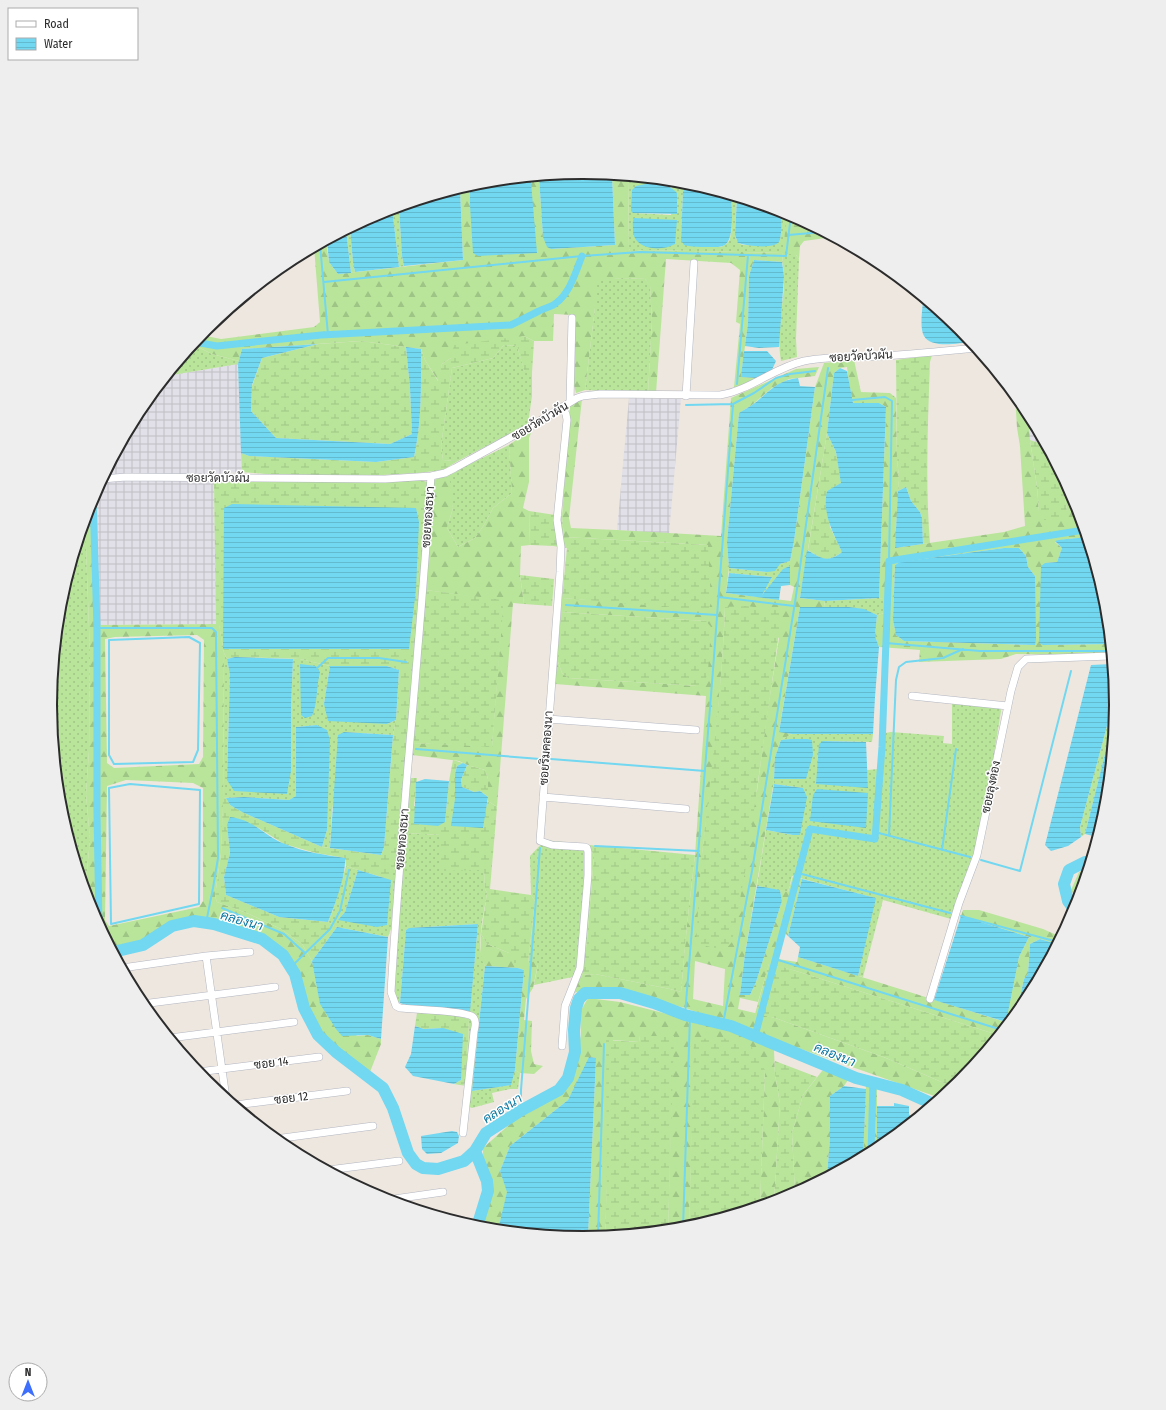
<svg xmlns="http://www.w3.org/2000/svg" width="1166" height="1410" font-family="'Fira Sans Condensed',Sarabun,sans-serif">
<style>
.industrial{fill:url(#industrial-grid)}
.grass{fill:url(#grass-dots);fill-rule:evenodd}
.forest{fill:url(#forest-firs);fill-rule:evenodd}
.wetland{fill:url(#wetland-marsh)}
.water{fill:url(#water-rules)}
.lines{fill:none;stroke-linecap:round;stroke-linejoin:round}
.stream{stroke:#72d7f0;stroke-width:2}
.canal{stroke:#72d7f0;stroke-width:7}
.river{stroke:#72d7f0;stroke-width:12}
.street-casing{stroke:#b2b6c0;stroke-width:8}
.street{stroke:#fff;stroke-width:7}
.labels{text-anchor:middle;stroke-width:3;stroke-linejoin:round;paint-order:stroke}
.street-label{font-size:12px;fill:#2c2c2c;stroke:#fff}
.water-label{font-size:13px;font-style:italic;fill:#0c77a1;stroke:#fff}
.rim{fill:none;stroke:#2c2c2c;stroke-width:2}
</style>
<defs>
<pattern id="industrial-grid" width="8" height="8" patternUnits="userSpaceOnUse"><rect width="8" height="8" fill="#e1dfe7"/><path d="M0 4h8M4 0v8" fill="none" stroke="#c1c0c6"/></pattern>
<pattern id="grass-dots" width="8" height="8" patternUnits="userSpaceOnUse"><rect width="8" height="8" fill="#b9e59b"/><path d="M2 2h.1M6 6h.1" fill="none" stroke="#9fc586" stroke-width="1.8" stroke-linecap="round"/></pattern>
<pattern id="forest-firs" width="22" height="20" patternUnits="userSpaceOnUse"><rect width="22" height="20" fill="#b9e59b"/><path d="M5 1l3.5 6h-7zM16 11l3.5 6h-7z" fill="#9fc586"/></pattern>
<pattern id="wetland-marsh" width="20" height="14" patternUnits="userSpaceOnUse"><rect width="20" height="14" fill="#b9e59b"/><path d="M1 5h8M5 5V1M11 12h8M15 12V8" fill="none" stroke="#9fc586"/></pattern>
<pattern id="water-rules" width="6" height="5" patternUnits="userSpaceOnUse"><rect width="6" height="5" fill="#72d7f0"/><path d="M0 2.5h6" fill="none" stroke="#63b9ce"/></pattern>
</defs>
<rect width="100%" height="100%" fill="#eee7df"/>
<path class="industrial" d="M238,364L242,472L214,474L216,624L98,625L97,490L140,409L166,376Z
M629,398L681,399L669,534L617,530Z
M1028,412L1045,445L1030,440Z"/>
<path class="grass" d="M628,176C633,177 636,179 640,179C658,180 677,179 694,184L690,185L683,191L681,240L721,247C725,245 729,243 730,238C733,227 732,207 731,196L737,197L735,235L738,243L743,245L770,246L780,241L782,211L787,213L796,255L799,259L796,339L797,357L781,361C776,333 784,305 784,278C784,268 781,263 783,253L643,250L631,252L629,249ZM646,184H664L672,187L671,215L634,213Z
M399,207L402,256L404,266L399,267L392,208Z
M350,228L353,262L355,272L351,273L346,230Z
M623,278L645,279L650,285L652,321L648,393L585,390L595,308V280Z
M504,345L517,346L525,372L532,373V396L528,424L458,461L443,460L441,446L452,368L493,358Z
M191,347L200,348L212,354L239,361L238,364L166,376Z
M509,445L512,493L493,508L484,525L475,538L458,547L447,528L453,508L445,476Z
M85,520L90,654L89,751L86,794L90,839L85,892L60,809L50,705L60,601Z
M790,561V566L783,570L760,597L772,577L729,573V568L767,572L780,564Z
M879,598L890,600L885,613L877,615C857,606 846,607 824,607L825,601Z
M224,653L227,659L230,675L227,780L291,708L293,659H300L330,666L324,704L387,724L396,720L393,735L344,732L332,811L330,848L322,847L327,830L318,725L296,727V796L289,800L244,797L223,798Z
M1115,692L1116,710L1085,834L1081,837L1080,827L1108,722Z
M952,703L1000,708L1001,711L989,785L972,862L951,919L883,900L863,977L858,976L875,898L792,876L788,892L757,886L766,830L793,835L803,788L774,784V779H790L807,739L781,740L792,734H873L872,742L823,741L868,788L867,770L878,769L885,733L891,732L944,736L943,743L952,744Z
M405,833L441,835L484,870L485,889L487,893C484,914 475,947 485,966L472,1091L510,1085L515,1070L520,1073L518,1089H510L492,1093L494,1102L472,1108L464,1105L467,1075L469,1019L478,924L410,928L406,930L400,1003H397L394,995Z
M545,840L589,845L594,856L587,941L582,975L534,985L538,964L528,963L535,901L531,895L530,856Z
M346,866L358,870L345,912L338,920L393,868L396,871L391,929L388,937L337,927L328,922L333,910Z"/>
<path class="forest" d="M612,175L628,176L629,249L631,252L643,250L783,253L787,212L833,237L804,241L800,246L799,259L796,255L783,253L782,262L754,260L749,276L748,323L741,377L757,378L738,388L734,387L740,324L736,322L740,270L731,263L666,259L656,393H648L652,321L650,286L645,279L623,278L595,281V308L585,390L576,393L574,385L575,318L573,315L554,314L553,341H534L524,336L451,358L442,364L439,382L425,360L421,349L361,341L242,349L239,361L212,354L200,348L191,347L201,335L221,339L314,327L320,322L314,247L326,241L329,262L338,274L463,260L460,188L479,182L539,176L543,237L551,249L615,245Z
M854,360L861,392L890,393L896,398L897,458L899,479L895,548L1004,532L1025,526L1020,446L1017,428L1015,395L1028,412L1030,440L1037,487L1039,511H1067L1062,477L1075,500V515L1081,518L1086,537C1076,539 1065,538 1055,542L1062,548L1057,562L1045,563L1043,645L1110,644L1111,653L1088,655L1016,654L1001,659L919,662L920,650L879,647L875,636L877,615L885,613L890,601L879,598L886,407L879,403H853L849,384L847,367L840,368L834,373L827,433L800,598L825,601L824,607H800L779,731L792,734L781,740L775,757L774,781L745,954L740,995H750L756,982L782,901L780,890L788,892L793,876L802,879L788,936L784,932L778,959L797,962L798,957L1005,1022L1019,957L1029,937L961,916L963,910H979L1043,929L1061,937L1057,944L1040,939L1030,944L1028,974L1024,979L1018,1006L1014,1012L1013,1017L998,1035L796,971L769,964L758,1002L740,998L738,1009L775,1018L886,1058L953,1087L940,1098L685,1008L613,989L593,988L573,993L576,984L582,975L595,974L670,989L681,992L687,925L695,855L706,696L555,684L557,659L562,673L568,678L698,686L706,621L561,612L562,598L591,600L708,545L564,537L562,516L570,405L582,399L569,518L571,528L617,530L721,536L731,398L796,369L819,367L815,376L789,379L772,388L752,405L739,413L727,542L729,568L726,593L791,601L794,587L790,585V561L794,541L815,387L824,363ZM1004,548H1019L1026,556L1028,567L1035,576V645L904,641L896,635L893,620L895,565L900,562ZM725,607L779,638L766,721L757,791L702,855C712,773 722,690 725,607ZM695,961L725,969L723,1006L693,999Z
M532,431L529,438V482L523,508L529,511L530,545L521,546L520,575L524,604L513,603L497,807L488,801V779L485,770L467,765L459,761L412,755L413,743L492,746L503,601L426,590L434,480L445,476L450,480L453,508L447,528L458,547L475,538L484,525L493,508L512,493L509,445L526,433Z
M97,490L98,625L219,624L224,653L223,807L221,853L215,896L217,902L249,914L281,929L302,944L312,961L321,1004L357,1036L368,1035L381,1039V1044L370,1072L354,1061L319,1031L308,1007L299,971L286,953L274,941L259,933L213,919L191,918L167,926L146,940L135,945L112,949L90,909L85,892L90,839L86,794L89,751L90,654L85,520L91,501ZM197,635L204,640L203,757L199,764L114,768L107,763L105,639L115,637ZM126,780L193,783L203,788V901L199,907L109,926L105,920L107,786Z
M1087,870L1078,901L1071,890L1079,872Z
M481,934L487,944L509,953L528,963L536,961L538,964L533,988L526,999L524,1020L532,1021L531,1051L534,1064L543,1066L534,1074L520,1073L515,1070L524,970L518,968L485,966L481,959Z
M588,998L620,1002L738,1032L774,1050L775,1074L780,1104L774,1201L760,1206L765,1070L695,1039L689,1227L668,1230L673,1036H640L639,1042L613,1040L605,1236L588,1237L596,1058L590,1057L568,1100L510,1146L500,1171L508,1192L498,1230L480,1228L492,1188L483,1158V1148L511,1123L556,1095L574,1070L581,1035L580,1012Z
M822,1071L835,1072L848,1080L844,1086L830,1096V1139L827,1176L795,1193L792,1133L803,1095Z
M866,1084L877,1087V1149L863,1157Z"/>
<path class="wetland" d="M524,336L534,341L532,373H525L517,346L504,345L493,358L452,368L441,446L443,460L458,461L443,470L418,473L365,476L266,474L242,472L241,453L249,456L376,462L414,457C422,421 421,386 421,349L425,360L438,381L442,364L451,358L454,345Z
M361,341L406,347L410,388L412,434L390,444L276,438L251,411L252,386L262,358L318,344Z
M932,355L930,362C928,422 925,482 930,543L923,544L922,518L920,512L911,501L906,487L898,491L899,479L897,458L896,360Z
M827,433L836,452L842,483L827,491L830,527L842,552C827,563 822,560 808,550Z
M1030,440L1045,445L1062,477L1067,511L1063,520H1042L1039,511L1037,487Z
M419,480L427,482L428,486L396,871L393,868L391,880L358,870L346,866L345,858L316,853L284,844L257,827L227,825L230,853L224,877L226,895L279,917L328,922L337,927L312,961L302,944L281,929L249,914L217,902L215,896L221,853L223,798H226L230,805L242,812L322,847L381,855L384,847L393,735L396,720L399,670L387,666H330L300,659L235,657L227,659L224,653L219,625L216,624L214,481Z
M529,511L562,516L564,537L708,545L711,603L709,608L704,610L562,598L567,548L553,546L530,545Z
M520,575L554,579L552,606L524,604Z
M426,590L503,600V610L492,747L413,743Z
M747,606L782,611L746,867L732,942L725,950L696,944C698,914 699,884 702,854C711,771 722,690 725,607Z
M561,612L706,621L711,627L708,671L704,685L698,686L568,678L562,673L557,659Z
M453,760L463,763L457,766L455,774V799L482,827L484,812L488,801L497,807L490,889L531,895L535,901L528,963H513L509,953L487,944L481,934L487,893L485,889L484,870L440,871L441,835L405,833L410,778H417L414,806L445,822L449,781Z
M467,765L485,770L488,779V797L480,791L474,792L462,787L461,780Z
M589,845L695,855L687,925L681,992L670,989L595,974L582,975L587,941L594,856Z
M769,963L796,971L998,1035L960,1082L953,1087L886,1058L775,1018L755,1014Z
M417,1013L453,1015L469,1019L466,1086L454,1084L461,1080L443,1028L424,1029L415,1026Z
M640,1036H674L668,1230L605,1236L607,1175L606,1040L639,1042Z
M723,1038L751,1046L765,1070L760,1206L689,1227L694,1039Z
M775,1061L817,1077L803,1095L792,1133L795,1193L787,1198L774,1201L780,1104L775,1074Z"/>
<path class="water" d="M583,172L612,175L615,245L551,249L547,247L543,237L539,176Z
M531,182L537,253L478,256L473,253L470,205V186Z
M646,184C659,184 668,183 677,193V214L633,213L631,211L632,190L636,186Z
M694,184L731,196C732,206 734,238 726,244C722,248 714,247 708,247C700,247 692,247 684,245L681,240L683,191L690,185Z
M460,188L463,260L404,266L402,256L399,207Z
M737,197L782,211C781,220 782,231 780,240C777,250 747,246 738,243L735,235Z
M392,208L399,267L355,272L353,262L350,228L379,212Z
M634,218L677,220L675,244C662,252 633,250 633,230C633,226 632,222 634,218Z
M346,230L351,273L338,274L329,262L327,240Z
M754,260L782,262L784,276L779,347L759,348L745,346L748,323L749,276Z
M923,298L960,328L971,342C959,343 931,349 924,336C919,327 923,307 923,298Z
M318,344L262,358L252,385L251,411L276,438L390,444L412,434L410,388L406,347L421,349C421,386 422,421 414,457L376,462L249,456L241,453L238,364L242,349Z
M744,351H767L776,361L771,372L757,378L741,377Z
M840,368L847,371L853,403H879L886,407L879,598L825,601L800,598L807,550C822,559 828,563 842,552C833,533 822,513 827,491L841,483L836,452L827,433L834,373Z
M798,378L800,386L815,387L794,541L790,561L780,564L775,571L767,572L729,568L727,542L739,413C743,410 748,408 752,405C768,393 777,380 798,378Z
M906,487L911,501L920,512L922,518L923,544L895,548L898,491Z
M232,504L416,508L419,522L416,589L409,649H223L224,508Z
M1086,537L1106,601L1110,644L1043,645L1039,643L1041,566L1045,563L1057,562L1062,548L1055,541C1065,538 1076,539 1086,537Z
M1004,548H1019L1026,556L1028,567L1035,576L1036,639L1035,645L904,641L896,635L893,620L895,565L900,562Z
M790,566V585L781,586L779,600L726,593L729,573L772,577L762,595L783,569Z
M800,607H849L864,609L877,615L875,636L879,647L875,697L873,734H792L779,732Z
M235,657L293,659L291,708V771L287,794L234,791L227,780L230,675L227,659Z
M300,664L316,666L320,672C316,687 318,703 312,716L305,718L301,715Z
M1112,664L1115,692L1108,722L1080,827L1081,837L1068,846L1051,851L1045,845L1091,665Z
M330,666H387L399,670L396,720L387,724L328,721L324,704Z
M1116,710L1106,809L1097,837L1085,834Z
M317,725L327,730L330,740L327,830L322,847L242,812L230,805L226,798L244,797L289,800L296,796V727Z
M344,732L393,735L384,847L381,855L330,848L338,735Z
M791,739H807L812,740L813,755L806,779H774L775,757L781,740Z
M823,741L866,742L868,788L816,784L819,744Z
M463,763L467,765L461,780L462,787L474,792L480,791L488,797L483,828L451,826L455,799V774L457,766Z
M425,779L449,781L445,822L438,826L414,824L416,782Z
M774,784L803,788L807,797L800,835H793L766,830Z
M817,789L868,793L866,828L810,821L813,795Z
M230,817C255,820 264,836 285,844C304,852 325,855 345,858C346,875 335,905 328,922L279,917L226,895L224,877L230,853L227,825Z
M358,870L391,880L387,925L377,927L338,920L345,912Z
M802,879L876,898L858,976L798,957L800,947L788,936Z
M757,886L780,890L782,901L756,982L750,995H740L745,954Z
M961,916L1029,937L1019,957L1006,1022L934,1000Z
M478,924L470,1012L406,1005L400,1003L406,930L409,928Z
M337,927L388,937L381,1039L368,1035L342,1036L336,1029L320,1004L312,961Z
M1040,939L1057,944L1026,1001L1013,1017L1014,1012L1018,1006L1024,979L1028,974L1030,944Z
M485,966L518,968L524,970L515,1070L511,1085L472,1091Z
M415,1026L424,1029L443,1028L463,1034L461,1080L454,1084L413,1076L405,1067L411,1054Z
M589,1057L596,1058L588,1237L583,1238L498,1230L507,1192L500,1171L510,1146L568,1100Z
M844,1086L866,1089L863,1157L827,1176L830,1139V1096Z
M894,1103L909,1106V1114L913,1120L877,1149V1106H894Z
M452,1131L457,1132L459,1136L458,1143L441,1153L427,1154L422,1149L421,1136Z"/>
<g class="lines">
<path class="stream" d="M788,235L823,232
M320,244L328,335
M324,282L582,256L640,252L786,256L791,215
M737,384L748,255
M852,400L885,397L892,401L889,561
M686,405L733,404L754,393L776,378L790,374L815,371
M719,597L794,606
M566,605L717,615
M97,628H212L216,632L218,858L213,888L206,923
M189,637L200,643L198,750L193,762L114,764L109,755V640Z
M886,643L980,651H1107
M316,669L328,658H379L406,662
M416,749L540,759
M551,759L705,771
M130,784L200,790L199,904L111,924L109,788Z
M875,832L970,857
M889,836L896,680L899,667L906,662L943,658L963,649
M595,846L699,851
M942,850L956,749
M981,860L1020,871L1071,671
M798,873L950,913
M222,908L284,934L305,953
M961,916L1058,942
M775,959L1002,1030
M291,967L330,929L340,911L349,870
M685,1015L712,683L733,404
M723,1024L752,871L796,596L828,368
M524,1109L521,1100V1090L540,848
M683,1228L690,1016
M598,1237L604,1044"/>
<path class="canal" d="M195,342L217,346L321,335L511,325C521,320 529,316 539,311C544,308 552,307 556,303C570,293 576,271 582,256
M93,496L97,628V813L99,925
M755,1036L810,829L875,839L882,747L889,561L1084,530
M871,1153L873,1082"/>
<path class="river" d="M1075,910L1068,901L1064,884L1069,870L1085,862L1090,863
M113,952L143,945L172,926L194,921L214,924L262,939L283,955L295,974L304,1008L318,1035L336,1052L383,1088L393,1108L408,1153L416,1164L423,1168L438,1169L464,1161L475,1151L486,1133L520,1111L559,1090L568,1078L575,1052L574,1030L576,1008L579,999L585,993H620L654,1003L685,1015L731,1026L856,1078L902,1090L933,1104
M475,1151L487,1181L488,1191L477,1227"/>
<g class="street-casing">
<path id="street" d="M686,396L694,263
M570,402L572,318
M431,476C420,648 401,820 391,992L396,1006L400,1008C412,1009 467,1011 473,1017C477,1021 475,1027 474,1032L463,1133
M102,479L126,477L385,479L431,476L445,473L455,468L533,425L577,398L583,396L600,394L720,395C751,390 773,368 804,361C830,356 856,357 883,356C914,354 945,351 976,348
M912,696L1008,706
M548,719L696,730
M543,797L686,809
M206,956L226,1098
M122,968L206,956L250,952
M930,999L959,903L977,855L1011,691L1018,667L1026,659L1111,656
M142,1004L275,987
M170,1038L294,1022
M562,1046L565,1006L580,968L588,875V852L587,848L585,847L552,845L540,841L560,572L561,547L557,520L567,420L566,414L562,407
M198,1072L319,1057
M235,1105L347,1091
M275,1139L373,1126
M328,1170L399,1161
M387,1200L443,1192"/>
</g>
<use href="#street" class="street"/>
</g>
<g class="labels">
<g class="street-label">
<text transform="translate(861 356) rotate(-3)" y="4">ซอยวัดบัวผัน</text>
<text transform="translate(540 421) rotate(-31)" y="4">ซอยวัดบัวผัน</text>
<text x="218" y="482">ซอยวัดบัวผัน</text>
<text transform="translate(428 517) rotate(-86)" y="4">ซอยทองธนา</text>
<text transform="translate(546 748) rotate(-86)" y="4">ซอยริมคลองนา</text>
<text transform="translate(991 787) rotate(-78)" y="4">ซอยลุงต๋อง</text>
<text transform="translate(402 839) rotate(-85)" y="4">ซอยทองธนา</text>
<text transform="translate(271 1063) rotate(-7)" y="4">ซอย 14</text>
<text transform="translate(291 1098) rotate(-7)" y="4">ซอย 12</text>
</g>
<g class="water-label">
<text transform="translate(242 920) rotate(16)" y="5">คลองนา</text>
<text transform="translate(835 1054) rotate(22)" y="5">คลองนา</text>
<text transform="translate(502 1108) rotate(-32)" y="5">คลองนา</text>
</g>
</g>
<path d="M0 0H1166V1410H0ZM57 705a526 526 0 1 1 1052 0a526 526 0 1 1-1052 0Z" fill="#eee" fill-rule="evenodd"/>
<path class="rim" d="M57 705a526 526 0 1 1 1052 0a526 526 0 1 1-1052 0Z"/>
<rect x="8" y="8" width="130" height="52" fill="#ffffff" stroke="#ababab"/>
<rect x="16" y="21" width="20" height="6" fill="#ffffff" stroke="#ababab"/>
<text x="44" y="28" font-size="12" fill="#2c2c2c">Road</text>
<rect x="16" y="38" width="20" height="12" fill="url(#water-rules)" stroke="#ababab"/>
<text x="44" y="48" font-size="12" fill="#2c2c2c">Water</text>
<g transform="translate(28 1382)"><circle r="19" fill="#ffffff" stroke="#ababab"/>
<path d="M0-3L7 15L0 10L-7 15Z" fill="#3e6efc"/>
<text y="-6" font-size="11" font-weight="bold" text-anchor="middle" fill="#2c2c2c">N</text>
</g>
</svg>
